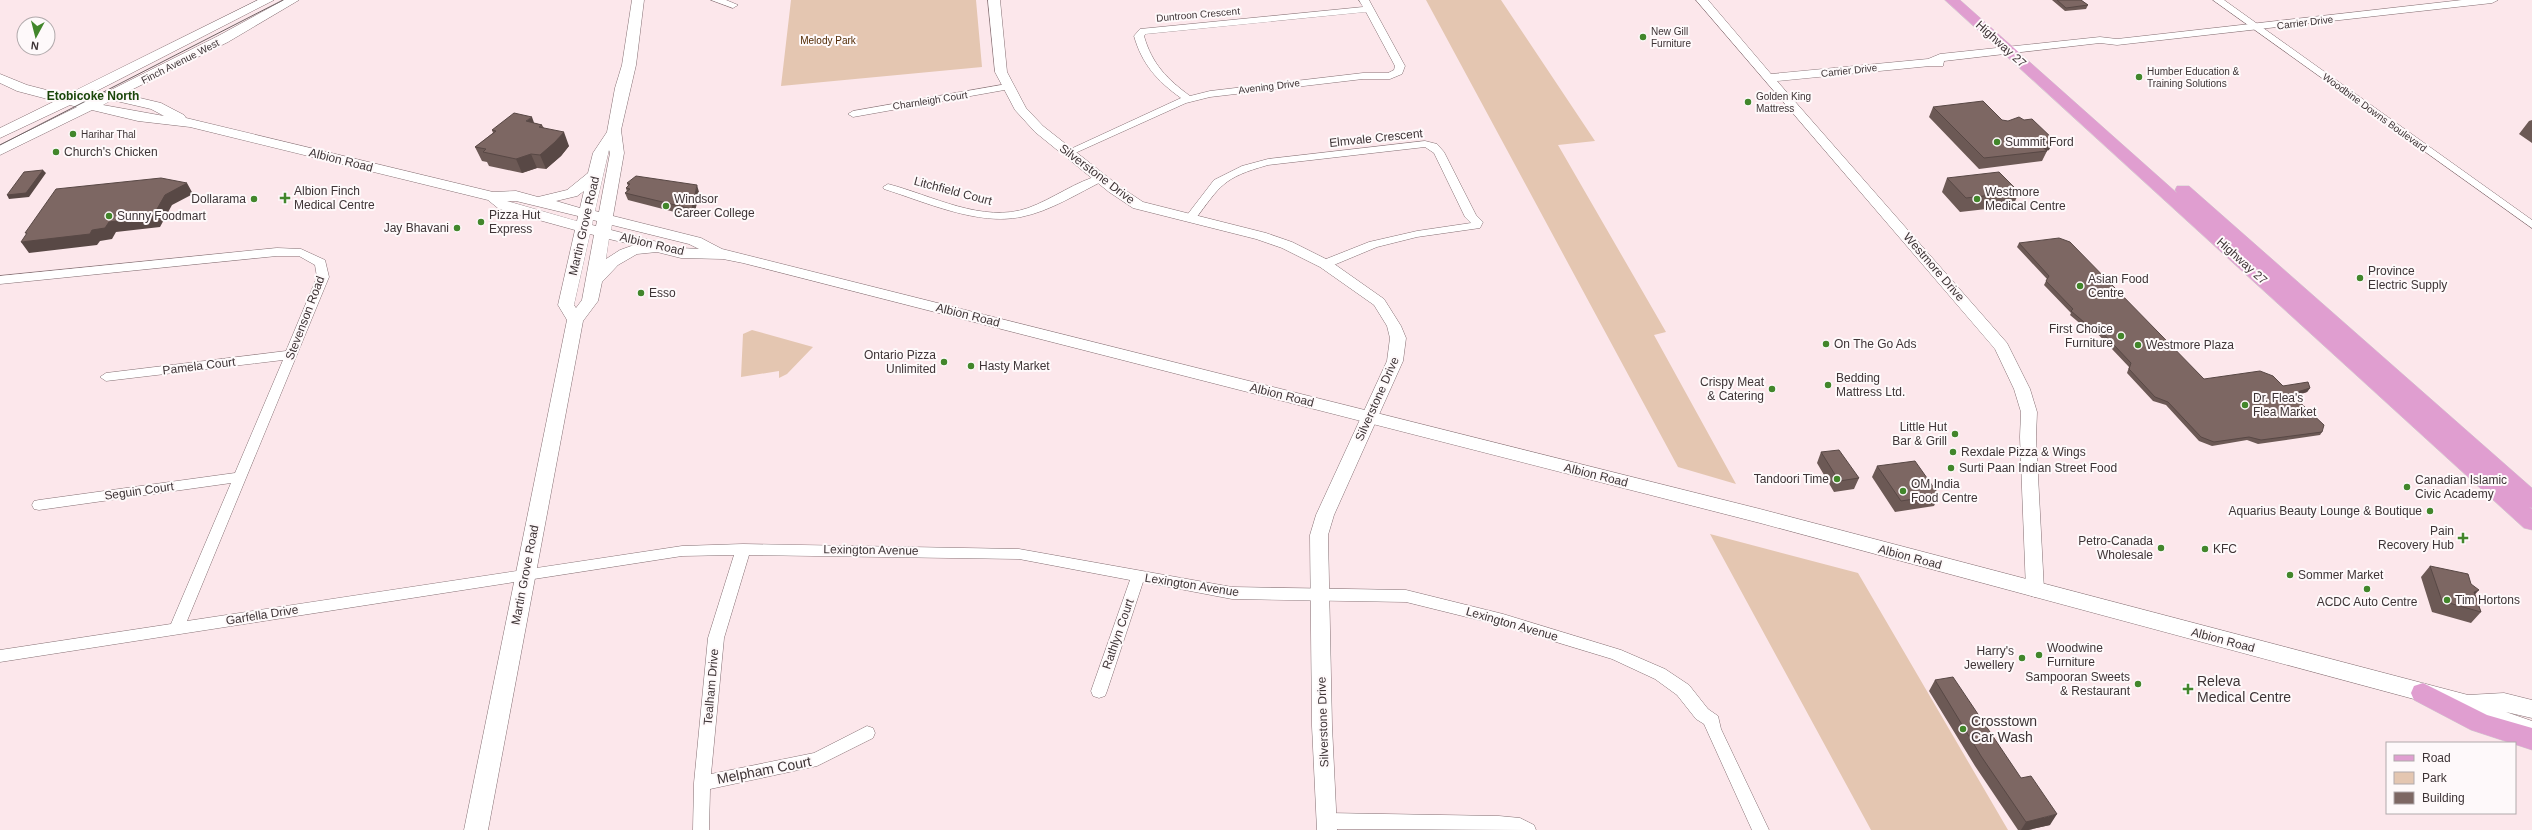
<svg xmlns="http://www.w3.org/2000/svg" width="2532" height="830" font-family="Helvetica,sans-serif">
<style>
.green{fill:#e4c6b1}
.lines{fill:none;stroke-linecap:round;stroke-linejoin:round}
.minor-casing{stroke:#856f73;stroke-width:1}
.tertiary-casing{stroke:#856f73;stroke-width:1}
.secondary-casing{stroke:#856f73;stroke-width:1}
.primary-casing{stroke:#d1cecf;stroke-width:1}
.minor{fill:#fff;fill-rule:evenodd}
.tertiary{fill:#fff;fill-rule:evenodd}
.secondary{fill:#fff;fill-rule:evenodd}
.primary{fill:#e09ed0;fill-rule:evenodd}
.tram{stroke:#6f6365;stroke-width:1}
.wall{fill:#6c5955}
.shaded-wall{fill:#584845}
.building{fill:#7d6763;stroke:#584845}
.poi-dot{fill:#42862b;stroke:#fef9fa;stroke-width:1.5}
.labels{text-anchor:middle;stroke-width:4;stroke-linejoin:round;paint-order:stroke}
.far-street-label{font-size:10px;fill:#3e3436;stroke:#fef9fa}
.far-poi-label{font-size:10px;fill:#3e3436;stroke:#fef9fa;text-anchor:start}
.far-park-label{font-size:10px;fill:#512a03;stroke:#fef9fa}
.street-label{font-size:12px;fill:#3e3436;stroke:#fef9fa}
.far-quarter-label{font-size:12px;font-weight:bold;fill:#1a4609;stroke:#fef9fa}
.poi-label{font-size:12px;fill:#3e3436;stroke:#fef9fa;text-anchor:start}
.near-poi-label{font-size:14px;fill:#3e3436;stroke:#fef9fa;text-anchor:start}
.near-street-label{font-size:14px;fill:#3e3436;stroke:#fef9fa}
</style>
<rect width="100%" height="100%" fill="#fce7eb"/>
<path class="green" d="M791,0H976L982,67L781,86Z
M1426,0H1501L1595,141L1558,145L1666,332L1654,335L1736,484L1678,467Z
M752,330L813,347L787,374L779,378V371L741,377L743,334Z
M1710,534L1858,573L2008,830H1871Z"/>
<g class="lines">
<g class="minor-casing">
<path id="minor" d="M711,0H726L738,5L733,8Z
M1359,0H1369L1405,66L1402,74L1390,79H1363L1210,97L1186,103L1073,154L1069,155L1064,152L1181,98C1157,81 1142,64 1134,36L1140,29L1363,7ZM1366,12L1395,66L1394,70L1388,73H1363L1210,91L1190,96C1167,79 1152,64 1144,36L1146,34Z
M2213,0H2224L2532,220V228Z
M1007,84L1012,87L1010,89L853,117L848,114L853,111Z
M1425,141L1437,144L1444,152L1476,215L1483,222L1480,228L1417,237L1377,247L1329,267H1321L1319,264L1321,261L1369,242L1417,231L1471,223L1465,217L1434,153L1425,147L1268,165C1222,178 1221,185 1194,221H1186L1184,219L1214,180L1242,166L1268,159Z
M1101,175L1105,176V180C1078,193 1051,211 1021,217C978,226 925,202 884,189L883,187L888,184C931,195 983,224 1028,208C1053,199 1076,181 1101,175Z
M277,248L301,249L325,260L329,277L187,621L682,546L743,544L1019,549L1232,587L1406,590L1503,614L1621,650L1665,669L1689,685L1708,709L1718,716L1721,729L1769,830H1752L1704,724L1696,719L1677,695L1655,679L1612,659L1503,626L1406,602L1232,599L1143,582L1107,691L1105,696L1099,698L1093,696L1091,691L1130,580L1019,559L749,555L724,638L711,774L814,753L867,726L873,728L875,733L873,738L817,766L710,789L709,830H693L694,783L708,638L734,555L682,556L0,662V650L171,624L231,483L39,510L34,509L32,505L34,501L39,500L235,473L283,360L106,381L100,377L106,373L286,351L317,277L315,265L299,256H277L0,284V276Z
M1327,813L1499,816L1520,818L1534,825L1536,830L1327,829L1321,826L1319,821L1321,816Z"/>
</g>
<g class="tertiary-casing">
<path id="tertiary" d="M988,0H1000L1007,72L1026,108L1043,126L1119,186L1143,202L1266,233L1292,242L1330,261L1384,299L1401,326L1406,338L1403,361L1334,515L1328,535L1332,726L1337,830H1317L1312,726L1310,535L1316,515L1387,361L1390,338L1387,326L1374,305L1320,267L1282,248L1256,239L1133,208L1109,192L1035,132L1015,110L995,72Z
M1696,0H1708L1771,74L1928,59L1940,54L2100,37L2117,39L2462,0H2498L2492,3L2117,45L2100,43L1944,61L1943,66H1930L1777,81L2007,343L2030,389L2037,412L2036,437L2044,590L2041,595L2035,597L2029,595L2026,590L2020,437L2021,412L2014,389L1995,349Z"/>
</g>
<g class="secondary-casing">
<path id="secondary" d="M258,0H274L81,99L89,101L218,36L284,0H299L228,42L123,94L161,103L184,115L186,118L493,192L516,191L538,197L567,190L588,173L593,153L607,132L615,88L622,65L632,0H644L636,65L621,130L624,153L613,216L701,238L722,249L1760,509L2468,695L2504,693L2532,700V718L2506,712L2532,721V739L2505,732L2462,712L1760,523L743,263L723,259L681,258L657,252L637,254L618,265L602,282L598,301L583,321L488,830H464L567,320L558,305L575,230L499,209L488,200L190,127L138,121L92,110L0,155V145L77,107L70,105L0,138V128L55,101L17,91L0,83V74L27,85L66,95ZM112,100L151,109L164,116L103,105ZM609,150L610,153L599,212L595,211ZM584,191L580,208L556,201L577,196ZM507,201H516L578,216L577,221ZM593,220L597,221L596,226L592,225ZM612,225L689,244L699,249L681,248L611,230ZM590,234L594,235L582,300L576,308L574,305ZM609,239L634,245L620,250L606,259Z"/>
</g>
<g class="primary-casing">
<path id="primary" d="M1945,0H1960L2177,193L2175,190L2177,186H2189L2532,488V508L2529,507L2532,509V530L2524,528Z
M2423,683L2487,715L2532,728V750L2471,730L2414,700L2411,693L2414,686Z"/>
</g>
<use href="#minor" class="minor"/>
<use href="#tertiary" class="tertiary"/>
<use href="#secondary" class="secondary"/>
<use href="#primary" class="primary"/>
<path class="tram" d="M0,145L283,0"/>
</g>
<path class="wall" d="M2052,0H2081L2088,5L2086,9L2065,11Z
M1933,107L2002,120L2049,150L2046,151H2047L2042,161L1979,169L1929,117Z
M2532,120V143L2519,134L2529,121Z
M534,123L542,125L544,128L569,146L561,156L546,169L537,168L522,173L489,166L487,162L482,161L475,147L493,133L492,130Z
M1947,178L2019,192L2013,206L1960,212L1942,192Z
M627,183L699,192L694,217L628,200L625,193L627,192L626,188L628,186Z
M2019,243L2204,379L2310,388L2307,392L2294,396L2322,432L2320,435L2258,444L2247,440L2212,446L2199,441L2166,405L2153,401L2127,373L2129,367L2094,330L2083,326L2070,315L2071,313L2044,285L2047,279L2017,247Z
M1821,452L1859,478L1854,489L1834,492L1817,463Z
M1877,466L1939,495L1934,506L1895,512L1872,477Z
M2430,566L2475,594L2481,612L2471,623L2432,612L2421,577Z
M1935,680L2050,825L2028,830H2018L1975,766L1929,691Z"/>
<path class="shaded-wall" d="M532,117L537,131L526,121Z
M564,132L569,146L561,156L546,169L540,155Z
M2054,140L2049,150L2033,153L2037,142Z
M531,154L537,168L522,173L516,159Z
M43,170L46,173L29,197L9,199L7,195Z
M187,183L193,194L172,205L160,227L116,232L112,239L100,241L97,245L29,253L21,242L92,230Z
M697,185L699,192L694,217L692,209Z
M2310,388L2307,392L2289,398L2291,394Z
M2479,590L2469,601L2474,592Z
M2057,814L2050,825L2028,830H2021L2026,822Z"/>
<path class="building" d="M2057,0H2081L2088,5L2066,8Z
M1983,101L2002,120L2008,121L2019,117L2024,120L2032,119L2054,140L2037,142L2047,151L1984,158L1933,107Z
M514,113L532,117L526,121L542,125L539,127L564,132L555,142L540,155L531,154L516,159L483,152L486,149L475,147L496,131L492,130Z
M43,170L26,193L7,195L24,172Z
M1999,172L2019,192L1966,198L1947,178Z
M636,176L697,185L692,209L625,193L630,189L626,188L630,184L627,183Z
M161,178L187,183L165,195L153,216L109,222L105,228L92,230L90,234L21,242L27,233H25L56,189Z
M2059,238L2070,242L2204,379L2260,371L2273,376L2283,386L2308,382L2310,388L2291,394L2324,425L2322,432L2261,440L2249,437L2214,442L2201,437L2168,402L2155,397L2129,369L2131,363L2096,326L2085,323L2071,311L2073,309L2046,281L2049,276L2019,243Z
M1839,450L1859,478L1839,481L1821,452Z
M1915,461L1939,495L1901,501L1877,466Z
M2430,566L2468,574L2471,584L2479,590L2474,592L2481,612L2442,601Z
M1953,677L2021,778L2031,776L2057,814L2026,822L1981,756L1935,680Z"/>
<g class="poi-dot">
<circle cx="1643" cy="37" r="4"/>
<circle cx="2139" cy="77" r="4"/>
<circle cx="1748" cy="102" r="4"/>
<circle cx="73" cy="134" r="4"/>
<circle cx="1997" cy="142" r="4"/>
<circle cx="56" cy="152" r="4"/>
<path d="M283 192h4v4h4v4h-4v4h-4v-4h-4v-4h4z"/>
<circle cx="254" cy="199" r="4"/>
<circle cx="1977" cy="199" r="4"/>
<circle cx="666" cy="206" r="4"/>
<circle cx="109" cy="216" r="4"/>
<circle cx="481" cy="222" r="4"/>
<circle cx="457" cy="228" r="4"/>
<circle cx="2360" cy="278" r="4"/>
<circle cx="2080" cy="286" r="4"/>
<circle cx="641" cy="293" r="4"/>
<circle cx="2121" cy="336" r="4"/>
<circle cx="1826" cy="344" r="4"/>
<circle cx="2138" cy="345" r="4"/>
<circle cx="944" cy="362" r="4"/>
<circle cx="971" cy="366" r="4"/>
<circle cx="1828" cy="385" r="4"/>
<circle cx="1772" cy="389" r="4"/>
<circle cx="2245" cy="405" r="4"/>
<circle cx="1955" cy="434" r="4"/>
<circle cx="1953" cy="452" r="4"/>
<circle cx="1951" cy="468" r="4"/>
<circle cx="1837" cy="479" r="4"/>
<circle cx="2407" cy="487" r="4"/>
<circle cx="1903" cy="491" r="4"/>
<circle cx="2430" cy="511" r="4"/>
<path d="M2461 532h4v4h4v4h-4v4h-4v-4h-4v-4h4z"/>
<circle cx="2161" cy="548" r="4"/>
<circle cx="2205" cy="549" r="4"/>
<circle cx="2290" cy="575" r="4"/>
<circle cx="2367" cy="589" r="4"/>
<circle cx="2447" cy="600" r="4"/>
<circle cx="2039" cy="655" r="4"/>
<circle cx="2022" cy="658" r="4"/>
<circle cx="2138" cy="684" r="4"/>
<path d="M2186 683h4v4h4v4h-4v4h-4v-4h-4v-4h4z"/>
<circle cx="1963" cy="729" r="4"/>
</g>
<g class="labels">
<g class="far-street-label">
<text transform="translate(1198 14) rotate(-5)" y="4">Duntroon Crescent</text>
<text transform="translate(2305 22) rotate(-7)" y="4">Carrier Drive</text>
<text transform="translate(180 61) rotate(-27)" y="4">Finch Avenue West</text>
<text transform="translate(1849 70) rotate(-6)" y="4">Carrier Drive</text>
<text transform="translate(1269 86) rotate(-7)" y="4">Avening Drive</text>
<text transform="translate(930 100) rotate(-9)" y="4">Charnleigh Court</text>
<text transform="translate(2375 112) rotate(36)" y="4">Woodbine Downs Boulevard</text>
</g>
<g class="far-poi-label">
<text x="1651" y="35">New Gill<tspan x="1651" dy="12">Furniture</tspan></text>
<text x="2147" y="75">Humber Education &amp;<tspan x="2147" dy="12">Training Solutions</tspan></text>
<text x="1756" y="100">Golden King<tspan x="1756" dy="12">Mattress</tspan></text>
<text x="81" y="138">Harihar Thal</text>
</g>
<g class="far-park-label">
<text x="828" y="44">Melody Park</text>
</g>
<g class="street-label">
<text transform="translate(2001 44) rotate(42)" y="4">Highway 27</text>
<text transform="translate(1376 138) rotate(-6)" y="4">Elmvale Crescent</text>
<text transform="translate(341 160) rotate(14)" y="4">Albion Road</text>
<text transform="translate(1097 174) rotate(37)" y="4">Silverstone Drive</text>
<text transform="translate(953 191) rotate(15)" y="4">Litchfield Court</text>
<text transform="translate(584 226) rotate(-77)" y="4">Martin Grove Road</text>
<text transform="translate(652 244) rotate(13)" y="4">Albion Road</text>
<text transform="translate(2242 261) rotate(42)" y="4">Highway 27</text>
<text transform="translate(1934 267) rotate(49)" y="4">Westmore Drive</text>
<text transform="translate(968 315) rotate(14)" y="4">Albion Road</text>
<text transform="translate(305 318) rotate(-69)" y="4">Stevenson Road</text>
<text transform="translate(199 366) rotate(-7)" y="4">Pamela Court</text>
<text transform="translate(1282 395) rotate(14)" y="4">Albion Road</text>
<text transform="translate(1377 399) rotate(-66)" y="4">Silverstone Drive</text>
<text transform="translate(1596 475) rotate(14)" y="4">Albion Road</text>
<text transform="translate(139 491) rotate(-8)" y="4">Seguin Court</text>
<text transform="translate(871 550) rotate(1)" y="4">Lexington Avenue</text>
<text transform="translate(1910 557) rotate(15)" y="4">Albion Road</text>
<text transform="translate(525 575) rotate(-79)" y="4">Martin Grove Road</text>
<text transform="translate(1192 585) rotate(9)" y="4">Lexington Avenue</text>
<text transform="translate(262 615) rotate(-9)" y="4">Garfella Drive</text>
<text transform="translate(1512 624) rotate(16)" y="4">Lexington Avenue</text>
<text transform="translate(1118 634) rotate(-71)" y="4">Rathlyn Court</text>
<text transform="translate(2223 640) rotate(15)" y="4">Albion Road</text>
<text transform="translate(711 687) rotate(-85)" y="4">Tealham Drive</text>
<text transform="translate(1323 722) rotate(-92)" y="4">Silverstone Drive</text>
</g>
<g class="far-quarter-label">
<text x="93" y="100">Etobicoke North</text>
</g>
<g class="poi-label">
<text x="2005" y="146">Summit Ford</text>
<text x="64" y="156">Church's Chicken</text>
<text x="294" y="195">Albion Finch<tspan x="294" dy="14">Medical Centre</tspan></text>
<text x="1985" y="196">Westmore<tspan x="1985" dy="14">Medical Centre</tspan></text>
<text x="246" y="203" text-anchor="end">Dollarama</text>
<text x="674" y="203">Windsor<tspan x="674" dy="14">Career College</tspan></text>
<text x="489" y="219">Pizza Hut<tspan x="489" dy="14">Express</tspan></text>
<text x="117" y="220">Sunny Foodmart</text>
<text x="449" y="232" text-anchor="end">Jay Bhavani</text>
<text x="2368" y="275">Province<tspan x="2368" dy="14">Electric Supply</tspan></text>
<text x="2088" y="283">Asian Food<tspan x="2088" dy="14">Centre</tspan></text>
<text x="649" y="297">Esso</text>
<text x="2113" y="333" text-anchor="end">First Choice<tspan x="2113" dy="14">Furniture</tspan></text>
<text x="1834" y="348">On The Go Ads</text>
<text x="2146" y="349">Westmore Plaza</text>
<text x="936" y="359" text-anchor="end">Ontario Pizza<tspan x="936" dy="14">Unlimited</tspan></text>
<text x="979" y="370">Hasty Market</text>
<text x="1836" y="382">Bedding<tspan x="1836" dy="14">Mattress Ltd.</tspan></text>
<text x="1764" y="386" text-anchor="end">Crispy Meat<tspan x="1764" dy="14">&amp; Catering</tspan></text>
<text x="2253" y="402">Dr. Flea's<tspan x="2253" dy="14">Flea Market</tspan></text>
<text x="1947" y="431" text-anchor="end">Little Hut<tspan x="1947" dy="14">Bar &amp; Grill</tspan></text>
<text x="1961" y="456">Rexdale Pizza &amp; Wings</text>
<text x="1959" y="472">Surti Paan Indian Street Food</text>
<text x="1829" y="483" text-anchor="end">Tandoori Time</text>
<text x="2415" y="484">Canadian Islamic<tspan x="2415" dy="14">Civic Academy</tspan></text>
<text x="1911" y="488">OM India<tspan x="1911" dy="14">Food Centre</tspan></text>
<text x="2422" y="515" text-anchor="end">Aquarius Beauty Lounge &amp; Boutique</text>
<text x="2454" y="535" text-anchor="end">Pain<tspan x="2454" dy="14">Recovery Hub</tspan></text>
<text x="2153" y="545" text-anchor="end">Petro-Canada<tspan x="2153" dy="14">Wholesale</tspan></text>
<text x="2213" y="553">KFC</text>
<text x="2298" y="579">Sommer Market</text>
<text x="2455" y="604">Tim Hortons</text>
<text x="2367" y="606" text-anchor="middle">ACDC Auto Centre</text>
<text x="2047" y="652">Woodwine<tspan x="2047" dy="14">Furniture</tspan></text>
<text x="2014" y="655" text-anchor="end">Harry's<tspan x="2014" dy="14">Jewellery</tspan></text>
<text x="2130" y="681" text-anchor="end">Sampooran Sweets<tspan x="2130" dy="14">&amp; Restaurant</tspan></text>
</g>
<g class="near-poi-label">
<text x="2197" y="686">Releva<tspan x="2197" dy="16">Medical Centre</tspan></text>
<text x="1971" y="726">Crosstown<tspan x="1971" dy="16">Car Wash</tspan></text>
</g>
<g class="near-street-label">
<text transform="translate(764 770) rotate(-11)" y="5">Melpham Court</text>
</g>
</g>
<rect x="2386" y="742" width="130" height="72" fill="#fef9fa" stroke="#b1aaac"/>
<rect x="2394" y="755" width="20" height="6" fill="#e09ed0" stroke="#b1aaac"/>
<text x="2422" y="762" font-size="12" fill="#3e3436">Road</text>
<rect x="2394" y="772" width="20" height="12" fill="#e4c6b1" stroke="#b1aaac"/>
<text x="2422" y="782" font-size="12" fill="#3e3436">Park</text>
<rect x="2394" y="792" width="20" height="12" fill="#7d6763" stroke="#b1aaac"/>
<text x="2422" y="802" font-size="12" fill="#3e3436">Building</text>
<g transform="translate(36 36) rotate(187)"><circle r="19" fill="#fef9fa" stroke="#b1aaac"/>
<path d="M0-3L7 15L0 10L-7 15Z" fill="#42862b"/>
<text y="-6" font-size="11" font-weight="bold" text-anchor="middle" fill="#3e3436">N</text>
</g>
</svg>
